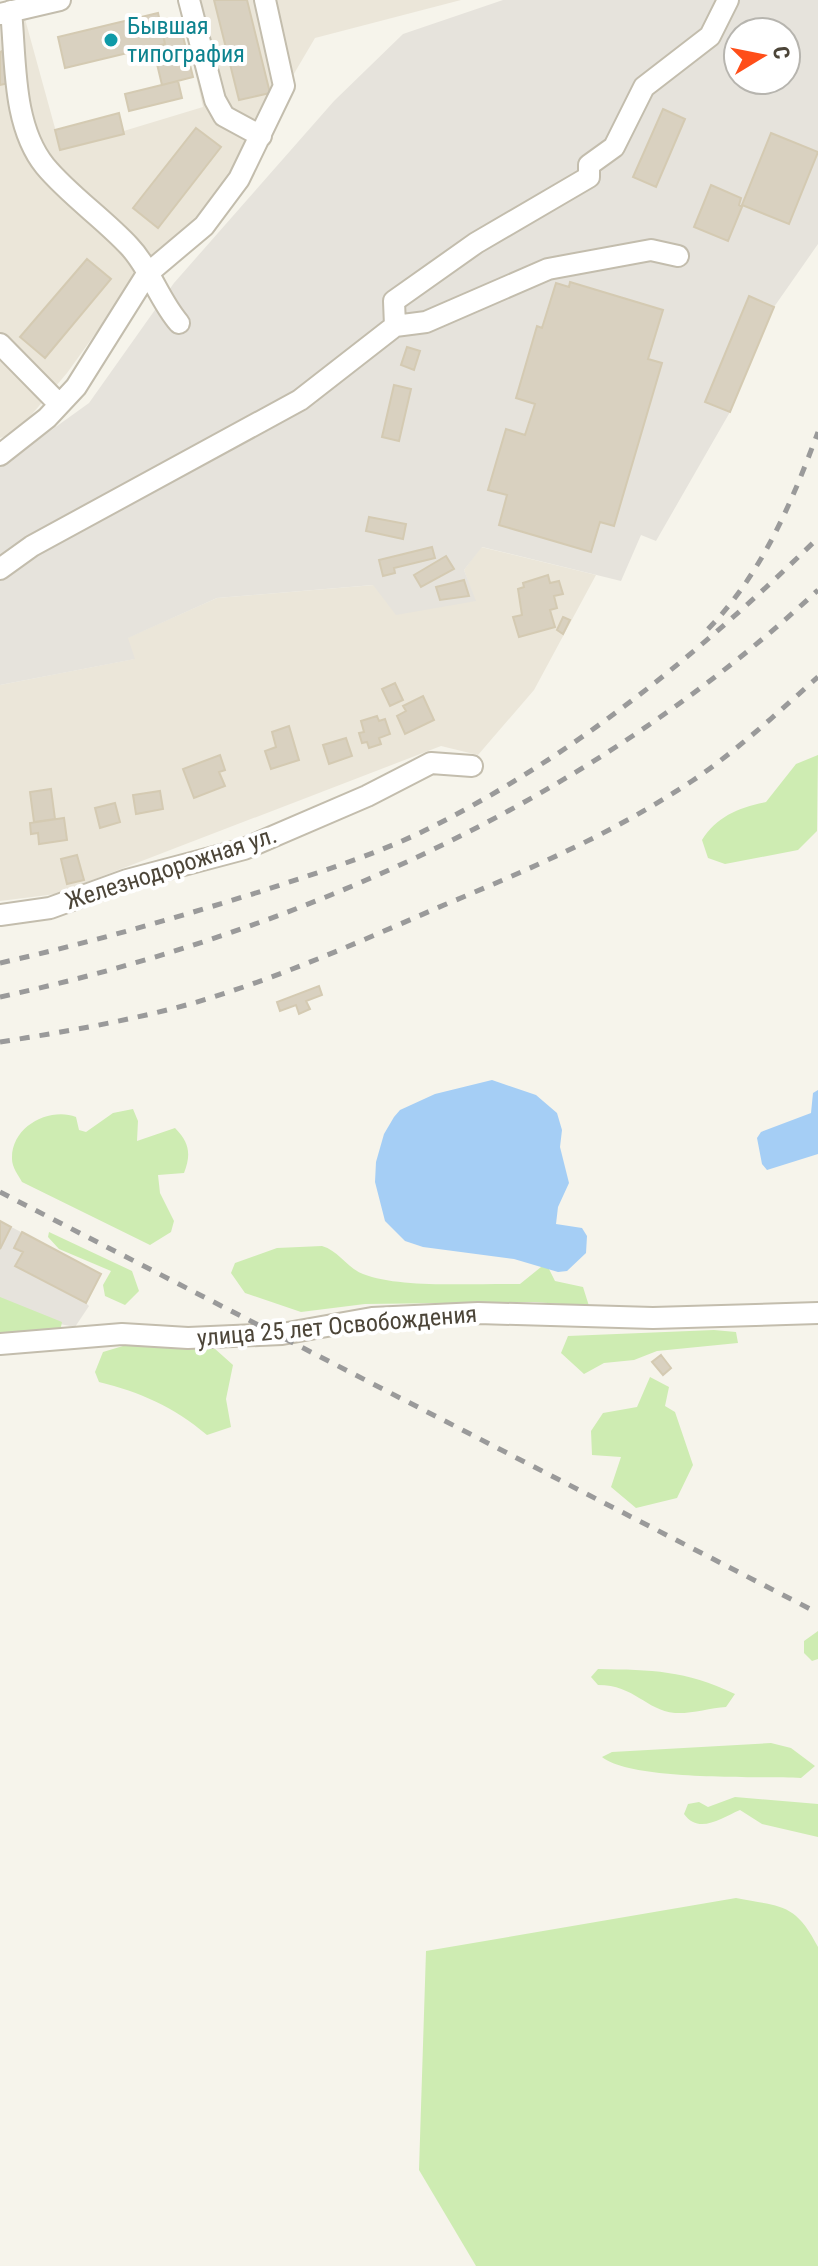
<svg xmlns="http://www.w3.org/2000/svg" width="818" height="2266" font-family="'Roboto Condensed',sans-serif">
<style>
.residential{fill:#ebe6d9}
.industrial{fill:#e6e3dc;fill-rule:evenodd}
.green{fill:#ceecb2}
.water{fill:#a5cef5}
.building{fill:#d9d1c0;stroke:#d4cab2;stroke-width:2}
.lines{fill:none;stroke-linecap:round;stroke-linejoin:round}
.minor-casing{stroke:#c3bdad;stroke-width:24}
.minor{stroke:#fff;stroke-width:20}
.rail{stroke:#9a9a9a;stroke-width:5;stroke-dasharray:10 10;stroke-linecap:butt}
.culture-dot{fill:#0f9aa8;stroke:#fff;stroke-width:3}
.labels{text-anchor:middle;stroke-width:8;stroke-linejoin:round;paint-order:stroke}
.culture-label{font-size:24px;fill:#0d838f;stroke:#fff;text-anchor:start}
.street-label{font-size:24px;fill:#4c4538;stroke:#fff}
</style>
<rect width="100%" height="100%" fill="#f6f4eb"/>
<path class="residential" d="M179,0H461L315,38L233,177L199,217L139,273L67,373L16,433L0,438V25L25,19L61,150L203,107Z
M481,547L596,575L534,690L478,755L441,746L56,894L0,901V685L134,659L127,638L217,598L374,585L475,601L464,570Z"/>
<path class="industrial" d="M503,0H818V244L774,307L730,412L656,541L641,535L621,581L482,547L464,570L476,601L396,615L373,585L217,598L128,638L135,659L0,685V467L89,403L174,283L334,101L403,34ZM738,32H786V80H738Z
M0,1221L101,1274L86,1303L89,1306L75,1327L15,1315L0,1308Z"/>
<path class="green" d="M818,755L817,831L798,850L725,864L708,858L702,840C716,817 739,807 766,802L796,764Z
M133,1109L138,1121L137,1141L175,1128C190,1143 191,1155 184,1173L158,1175L160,1193L174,1221L171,1232L150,1245L22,1182C18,1175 12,1167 12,1159C11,1126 50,1107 76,1117L79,1130L86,1132L113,1113Z
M49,1232L132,1271L139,1291L125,1305L105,1296L103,1285L111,1271L59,1249L48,1237Z
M322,1246C339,1251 347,1268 363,1274C401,1289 477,1283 520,1284L546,1263L555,1281L583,1287L589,1306L534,1302L365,1304L301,1312L245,1293L231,1273L235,1263L277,1248Z
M0,1297L62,1322L59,1336H0Z
M714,1330L736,1332L738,1343L657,1351L634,1360L604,1363L584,1374L561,1353L568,1336Z
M133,1343L214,1348L233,1365L226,1399L231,1427L207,1435C174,1407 140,1392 99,1382L95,1372L103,1352Z
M650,1377L669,1387L665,1406L675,1412L693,1465L677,1498L636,1508L611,1487L621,1457L592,1455L591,1431L603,1413L637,1407Z
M818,1631V1659L812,1661L804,1653V1641Z
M598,1669C653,1670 684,1670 735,1694L726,1707C710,1708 691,1714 675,1713C645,1710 635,1685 598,1685L591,1677Z
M771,1743L791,1748L815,1766L801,1778C758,1776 631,1781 602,1757L612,1752Z
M735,1797L818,1804V1837L762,1824L740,1810C721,1818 699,1835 684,1814L688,1804L699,1802L708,1807Z
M736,1898C781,1907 795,1902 818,1947V2266H476L419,2170L426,1951Z"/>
<path class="water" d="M492,1080L536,1095L557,1113L562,1130L560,1147L569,1183L558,1207L556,1224L582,1228L587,1236L586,1253L567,1271L558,1272L514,1259L423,1247L405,1241L385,1221L375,1182L376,1162L384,1134L394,1117L400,1110L435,1094Z
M818,1090V1154L767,1170L762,1164L757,1138L761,1132L811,1113L813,1093Z"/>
<path class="building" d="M214,0H247L270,93L239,100Z
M158,13L165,44L65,68L58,37Z
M179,20L193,77L162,85L153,47L165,44L161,24Z
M2,51L9,83L0,85V52Z
M178,81L182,98L129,111L125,94Z
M663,109L685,119L656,187L633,177Z
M119,113L124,134L60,150L55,130Z
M196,128L221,147L158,228L133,208Z
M771,133L818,152L789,224L742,205Z
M711,185L741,198L739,205L742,207L728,241L694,227Z
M87,259L111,279L45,358L20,337Z
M570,282L663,310L648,359L662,363L614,526L600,522L591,552L499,525L507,495L488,490L506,429L525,435L535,404L516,398L537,326L542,328L556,283L569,287Z
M749,296L774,307L730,412L705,402Z
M407,347L420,351L414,370L401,365Z
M394,385L411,389L399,441L382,437Z
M369,517L406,524L403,539L366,531Z
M432,547L435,558L394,568L395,573L383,576L379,560Z
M446,556L454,569L421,587L414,575Z
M548,575L550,583L559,581L563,594L554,596L557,608L550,610L555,627L519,637L513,617L522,615L518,589L524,587L523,583Z
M464,580L469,596L440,600L436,587Z
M563,617L570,620L563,634L557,630Z
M395,683L403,700L390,706L382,689Z
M423,696L434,720L405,734L397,716L406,711L403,706Z
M377,716L379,721L385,719L390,734L379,738L381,744L369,748L367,742L362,743L359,733L364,732L361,721Z
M289,726L299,760L271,769L265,751L276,747L272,732Z
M346,738L352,756L329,764L323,745Z
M220,755L225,770L219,772L225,786L194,798L183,769Z
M51,789L55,819L34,822L30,792Z
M160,791L163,809L136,814L133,795Z
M115,803L120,822L100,828L95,808Z
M64,818L67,840L39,844L38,833L31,834L30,823Z
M77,855L84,880L67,884L61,859Z
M319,986L322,995L306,1001L310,1009L299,1014L296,1005L280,1011L277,1002Z
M0,1221L11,1227L0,1249Z
M22,1232L101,1274L86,1303L15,1266L23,1252L14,1248Z
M661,1355L671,1368L663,1375L652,1362Z"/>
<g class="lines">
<g class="minor-casing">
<path id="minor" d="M189,0L215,100L224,116L261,136
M11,11C16,60 12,125 45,166C69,195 103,218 129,246C150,268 159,300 179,323
M0,14L60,0
M395,326L394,301L476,243L589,177V165L614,147L644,87L710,36L728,0
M0,344L59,404
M0,455L47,418L76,387L147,274L204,226L239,179L284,86L265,0
M0,569L32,546L300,400L395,326L426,322L548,269L651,250L678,256
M0,915L50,908L127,880L244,849L367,796L431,763L472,766
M0,1344L122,1334L188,1338L282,1334L372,1318L478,1313L653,1318L818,1313"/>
</g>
<use href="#minor" class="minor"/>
<path class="rail" d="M708,629C762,574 792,502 818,432
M0,963C89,943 176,918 262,891C320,872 378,854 432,827C578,753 701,652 818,538
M0,997C299,932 592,800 818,590
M0,1042C64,1032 128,1021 190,1004C277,979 361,941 444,905C530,869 614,833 692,781C738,750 777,713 818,677
M0,1192L818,1613"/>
</g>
<circle class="culture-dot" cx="111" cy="40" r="8"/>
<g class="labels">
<g class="culture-label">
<text x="127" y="34">Бывшая<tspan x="127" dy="28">типография</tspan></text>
</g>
<g class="street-label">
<text transform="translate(171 868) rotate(-18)" y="8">Железнодорожная ул.</text>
<text transform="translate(337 1326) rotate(-5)" y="8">улица 25 лет Освобождения</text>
</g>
</g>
<g transform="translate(762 56) rotate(80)"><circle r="38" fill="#ffffff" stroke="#b7b5af" stroke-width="2"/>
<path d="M0-6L14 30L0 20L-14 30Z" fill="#ff4e19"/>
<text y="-12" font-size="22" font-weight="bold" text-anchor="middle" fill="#4c4538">С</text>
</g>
</svg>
